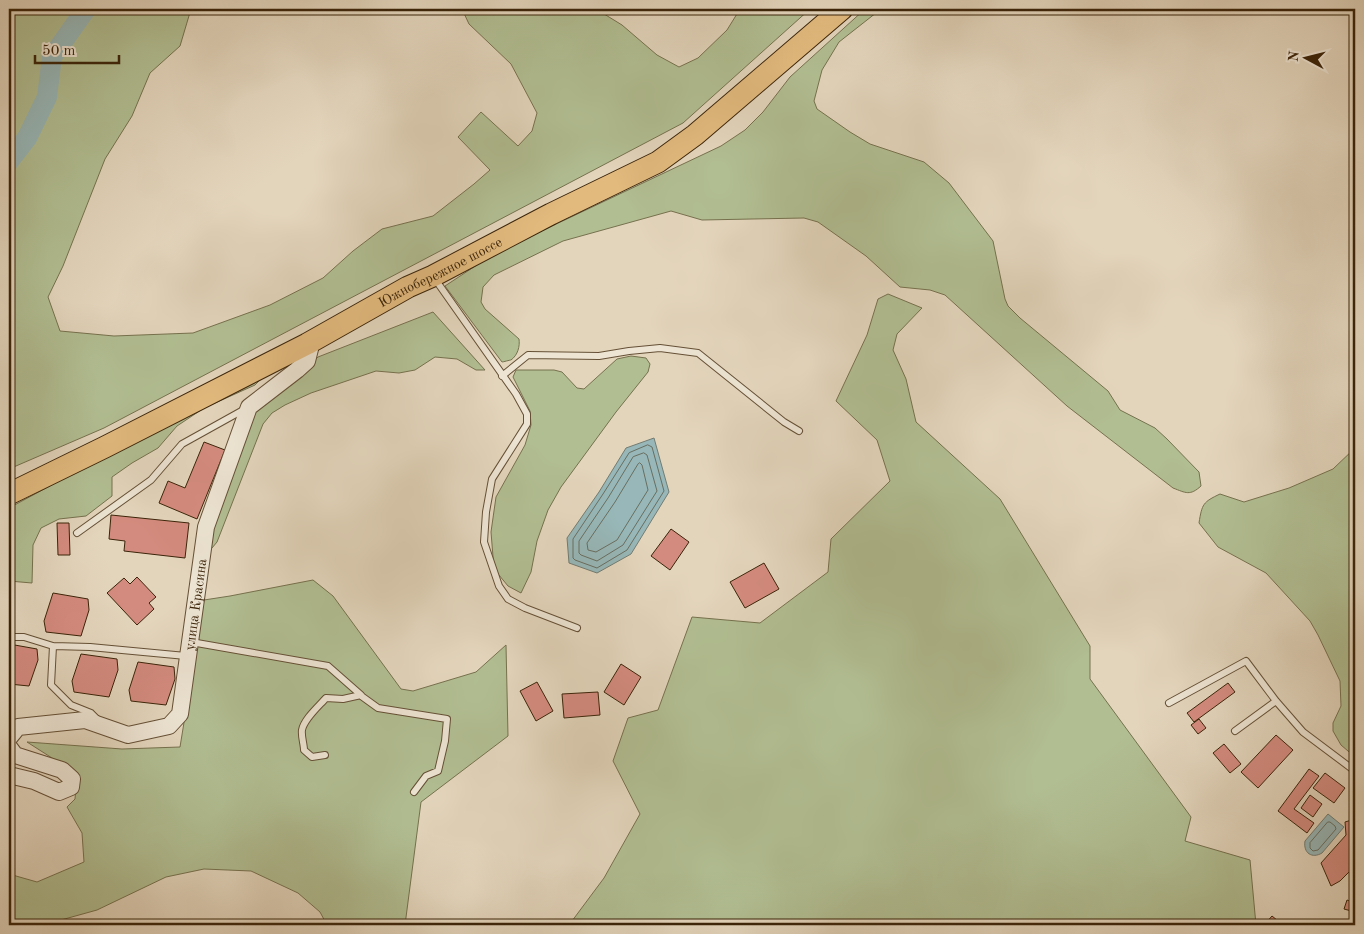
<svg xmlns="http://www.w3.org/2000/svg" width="1364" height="934" font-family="'Old Standard TT',serif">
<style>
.green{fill:#b1be92;stroke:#76714e}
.water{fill:#97b7b8;stroke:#727c72}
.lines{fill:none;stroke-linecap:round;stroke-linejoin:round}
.shore{stroke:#696e60;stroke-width:1}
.river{stroke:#97b7b8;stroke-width:20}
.building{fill:#d48b7f;stroke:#3b2409}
.service-casing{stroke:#655036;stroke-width:8}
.tertiary-casing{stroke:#655036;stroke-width:18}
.trunk-casing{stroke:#3b2409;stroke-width:23}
.service{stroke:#ede4d3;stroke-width:6}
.tertiary{stroke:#ede4d3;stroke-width:16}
.trunk{stroke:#e2ba7e;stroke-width:21}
.labels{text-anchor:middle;stroke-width:5;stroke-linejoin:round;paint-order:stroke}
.street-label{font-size:14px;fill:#3b2409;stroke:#ede4d3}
</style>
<rect width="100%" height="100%" fill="#e3d5bc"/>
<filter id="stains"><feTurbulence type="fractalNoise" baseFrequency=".004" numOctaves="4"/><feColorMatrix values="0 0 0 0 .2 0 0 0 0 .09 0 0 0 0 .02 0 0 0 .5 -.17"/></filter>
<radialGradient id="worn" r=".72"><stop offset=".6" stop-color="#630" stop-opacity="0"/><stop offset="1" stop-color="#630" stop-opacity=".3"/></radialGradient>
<path class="green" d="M9,9H191L180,46L150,73L132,116L105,159L63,266L48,297L60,331L114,336L193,333L270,305L323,278L353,251L382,229L433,216L474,184L490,170L458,137L481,112L518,146L532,131L537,113L511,64L469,24L462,9H596L622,25L657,55L679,67L698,58L727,30L740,9H810L683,123L104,428L9,469Z
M865,9H881L839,42L822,70L814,101L817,109L850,132L870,144L924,162L949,183L993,241L1005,299L1008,306L1020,318L1108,391L1120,410L1155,428L1167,439L1199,472L1201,486C1190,496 1186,493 1173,488L1067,406L945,295L930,290L900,287L866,256L818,222L804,218L702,220L671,211L563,241L494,275L483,287L481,302L485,309L519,339C520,346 518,355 511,360C510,360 503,362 502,362L445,286L495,253L721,146L745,130L763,112L790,77Z
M888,294L922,308L897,334L893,350L906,379L916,422L1000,499L1090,646V679L1191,817L1185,841L1250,860L1256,925H566L572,921L604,878L640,814L613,761L628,718L658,710L692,617L760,623L828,572L831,539L890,481L877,440L836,401L867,335L878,299Z
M433,312L485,370H476L457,359L435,357L415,370L399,373L376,371L311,393L285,405L272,413L263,424L217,542L212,548L206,543L211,527L256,411L318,357Z
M631,356L646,358L650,364L648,372L616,412L561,487L548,510L537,541L531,572L521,593L508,586L494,569L491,532L496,497L525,445L531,425L530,411L513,377L516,370H554L562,372L577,388L584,389L617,359Z
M276,364L255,385L204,408L177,426L158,448L132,463L112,477V496L86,516L59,519L41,528L33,545L32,583L9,581V508Z
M1355,448V757L1341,745L1333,731V723L1341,706L1340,681L1318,635L1310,621L1266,573L1218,547L1199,523C1202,504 1203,502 1220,494L1244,502L1289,488L1333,469Z
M313,580L333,596L401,689L413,691L476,672L506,645L508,736L421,802L405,925H327L320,912L298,893L251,871L204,869L166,877L97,910L43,925H9V874L37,882L84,862L82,833L67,807L75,799L77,774L27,742L122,749L180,747L204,600L230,596Z"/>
<path class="water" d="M654,438L669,492L631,554L597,573L569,563L567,538L599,492L626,448Z
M1328,814L1344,827L1322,853C1312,859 1303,853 1305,841Z"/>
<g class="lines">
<path class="shore" d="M648,445L652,447L664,491L627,550L597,568L575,560L573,558V539L603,494L629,453Z
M644,453L647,455L657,491L623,545L597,561L581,555L579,553V541L608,498L633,457Z
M640,463L642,465L648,490L617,540L596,552L588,550L587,543L615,502L638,464Z
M1328,822H1330L1335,826L1336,829L1318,850L1313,851L1310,848V843Z"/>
<path class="river" d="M9,161L27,138L47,97L52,57L86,9"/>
</g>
<path class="building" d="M204,442L225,450L197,519L159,503L168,481L185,488Z
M111,515L189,523L185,558L124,551L125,541L109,539Z
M57,523H69L70,555H58Z
M671,529L689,542L670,570L651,556Z
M764,563L779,589L745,608L730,582Z
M137,577L156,597L149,603L154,609L137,625L107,593L124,578L130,584Z
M53,593L88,599L89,610L81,636L46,632L44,621Z
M9,644L37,649L38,660L29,686L9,684Z
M81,654L117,659L118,670L109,697L74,692L72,681Z
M138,662L174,667L175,679L166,705L131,701L129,690Z
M621,664L641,677L624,705L604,692Z
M537,682L553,711L536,721L520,691Z
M1228,683L1235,692L1194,722L1187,713Z
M598,692L600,715L564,718L562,694Z
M1199,719L1206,728L1198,734L1191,725Z
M1276,735L1293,750L1258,788L1241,772Z
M1224,744L1241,764L1230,773L1213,753Z
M1309,769L1319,776L1294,809L1314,823L1307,833L1278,811Z
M1325,773L1345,788L1334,803L1313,788Z
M1310,795L1322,804L1313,817L1301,808Z
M1355,819V866L1340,881L1331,886L1321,863L1346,835L1345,822Z
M1347,900L1355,903V912L1344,909Z
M1272,916L1283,925H1264Z"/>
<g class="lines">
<g class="service-casing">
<path id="service" d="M435,279L516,394L527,414V424L492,479L486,512L484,542L499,586L508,599L525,608L577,628
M502,376L528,355L599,356L629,351L660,348L698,353L784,422L799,431
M77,533L151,480L182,444L245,409
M9,637H24L53,646L90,647L186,656
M191,642L328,666L361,695L343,699L326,698C319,706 304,719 302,730C301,736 304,744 304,750L312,757L325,755
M53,646L51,685L71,705L91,713L98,720
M360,695L378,708L447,719L445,741L438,771L426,776L414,792
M1169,703L1246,661L1276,701L1303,732L1355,771
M1235,731L1276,701"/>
</g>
<g class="tertiary-casing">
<g id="tertiary">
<path id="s1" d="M9,738L18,727L85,720L128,735L169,726L180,714L206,527L249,407L297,370L307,361L310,349L307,344"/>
<path d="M9,747L15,755L62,770L72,779L71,787L59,792L34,781L9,775"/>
</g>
</g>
<g class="trunk-casing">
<g id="trunk">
<path id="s2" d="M9,494L105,447L307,344L408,287L433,276L551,214L658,162L695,135L842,9"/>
</g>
</g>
<use href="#service" class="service"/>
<use href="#tertiary" class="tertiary"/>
<use href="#trunk" class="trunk"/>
</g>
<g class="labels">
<g class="street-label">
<text dy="5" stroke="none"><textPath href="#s2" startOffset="485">Южнобережное шоссе</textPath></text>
<text dy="5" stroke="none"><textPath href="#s1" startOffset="296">улица Красина</textPath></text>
</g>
</g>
<rect width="1364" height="934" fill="none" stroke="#e3d5bc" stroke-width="30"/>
<rect x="10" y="10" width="1344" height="914" fill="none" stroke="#3b2409" stroke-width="2.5"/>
<rect x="15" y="15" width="1334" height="904" fill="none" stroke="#3b2409"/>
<g transform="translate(1306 58) rotate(277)" stroke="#ede4d3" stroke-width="4" paint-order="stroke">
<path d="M0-4L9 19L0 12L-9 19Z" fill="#3b2409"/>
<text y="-8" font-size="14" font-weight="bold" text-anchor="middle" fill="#3b2409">N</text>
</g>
<path d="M35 55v8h84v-8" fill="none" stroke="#3b2409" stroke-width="2.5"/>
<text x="42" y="55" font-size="15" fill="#3b2409" stroke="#ede4d3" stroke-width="4" paint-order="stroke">50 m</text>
<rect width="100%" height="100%" filter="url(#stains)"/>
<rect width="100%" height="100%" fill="url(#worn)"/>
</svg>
